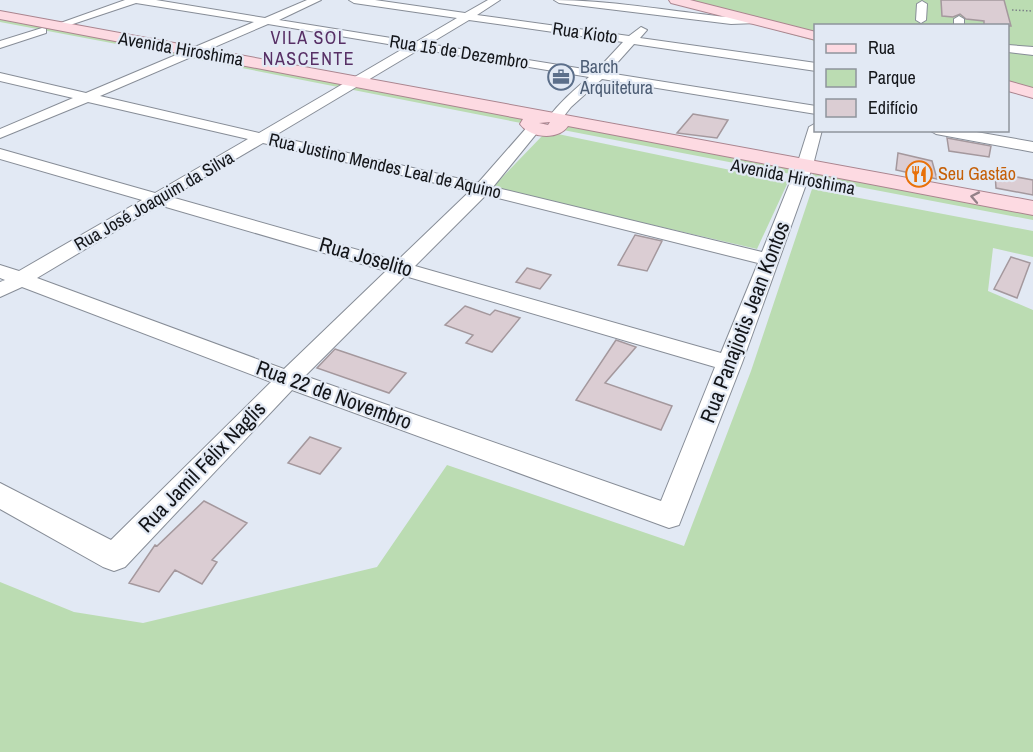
<svg xmlns="http://www.w3.org/2000/svg" width="1033" height="752" font-family="'Archivo Narrow',sans-serif">
<style>
.green{fill:#bbdcb2}
.building{fill:#dbcdd3;stroke:#a4989d;stroke-width:1.5}
.lines{fill:none;stroke-linecap:round;stroke-linejoin:round}
.minor-casing{stroke:#878d97;stroke-width:2}
.major-casing{stroke:#aa858f;stroke-width:2}
.path{stroke:#7c8088;stroke-width:1.5;stroke-dasharray:1.5 2;stroke-linecap:butt}
.minor{fill:#fff;fill-rule:evenodd}
.major{fill:#fddae2;fill-rule:evenodd}
.oneway{stroke:#948188}
.labels{text-anchor:middle;stroke-width:4.5;stroke-linejoin:round;paint-order:stroke}
.far-street-label{font-size:18px;fill:#131519;stroke:#e2e9f4}
.far-neighbourhood-label{font-size:18px;letter-spacing:1.5px;fill:#572f65;stroke:#e2e9f4}
.far-service-label{font-size:18px;fill:#4e5e75;stroke:#e2e9f4;text-anchor:start}
.far-food-label{font-size:18px;fill:#c56008;stroke:#e2e9f4;text-anchor:start}
.street-label{font-size:21px;fill:#131519;stroke:#e2e9f4}
</style>
<rect width="100%" height="100%" fill="#e2e9f4"/>
<path class="green" d="M681,0H1033V96L1008,86V26H816L815,41L746,22Z
M0,17L183,52L175,55L0,22Z
M193,54L533,118L526,124L186,57Z
M568,125L792,169L791,174L563,130Z
M553,133L788,182L757,249L492,188L543,135Z
M815,173L1033,214V220L812,178V175Z
M812,189L1033,231V257L993,248L988,291L1033,310V752H0V582L74,612L143,623L377,567L447,465L684,546L751,371Z"/>
<path class="building" d="M941,0H1004L1011,26H984V21L966,19L960,14L953,17L942,16Z
M693,114L728,120L717,138L677,133Z
M947,138L991,146L989,157L949,151Z
M898,153L932,161L937,179L896,170Z
M995,173L1033,180V195L996,188Z
M635,235L662,241L647,271L618,265Z
M1011,257L1030,263L1017,298L994,289Z
M527,268L551,275L540,289L516,282Z
M465,306L490,315L495,310L520,318L492,352L466,343L473,335L445,325Z
M616,340L636,347L605,383L672,406L661,430L576,400Z
M335,349L406,373L389,393L317,368Z
M310,437L341,448L320,474L288,463Z
M204,501L247,523L212,560L217,562L202,584L175,570L159,592L129,583L155,545L157,546Z"/>
<g class="lines">
<g class="minor-casing">
<path id="minor" d="M125,0H156L265,18L307,0H321L279,20L416,42L457,18L354,3L349,0H375L465,13L488,0H500L477,15L629,36L641,27L647,30L640,38L816,63V71L634,44L608,73L816,106V114L602,79L571,107L560,121H550L548,118C560,102 574,90 589,77L420,49L274,136L478,183L529,125L534,124L541,128L493,187L762,252L797,165L809,127L816,123V130H822L813,165L742,363L679,525L669,528L292,390L125,567L114,571L103,567L0,509V483L111,540L271,382L22,287L0,297V282L5,280L0,278V265L19,271L142,200L0,159V149L155,193L248,139L88,102L0,138V129L73,98L0,81V73L86,93L254,22L136,3L61,28L57,29L52,26ZM469,20L623,42L596,71L429,44ZM268,24L406,47L259,133L100,96ZM263,143L470,191L397,261L171,197ZM486,195L758,263L721,353L415,266ZM159,205L386,271L284,369L37,278ZM405,276L715,367L661,501L305,376Z
M554,0C608,0 663,10 717,16C729,18 753,13 762,20L757,23L731,24L559,3Z
M922,1L927,4L926,20L921,23L916,20L917,4Z
M959,16L964,19V26H954V19Z
M42,28L46,29V33L0,48V41Z
M1008,45L1033,47V55L1008,52Z
M929,130H965L1033,142V152L936,134Z"/>
</g>
<g class="major-casing">
<path id="major" d="M669,0H690L816,32V40L671,3Z
M0,11L1033,201V215L568,126C558,141 530,138 520,124L523,119L0,19ZM550,122L548,125L539,123Z
M1008,81L1033,88V98L1008,91Z"/>
</g>
<path class="path" d="M1012,10L1033,11"/>
<use href="#minor" class="minor"/>
<use href="#major" class="major"/>
</g>
<defs><path id="oneway-chevron" d="M-2-3.5L2.5 0L-2 3.5" fill="none" stroke-width="1.6" stroke-linecap="round" stroke-linejoin="round" transform="scale(1.5)"/></defs>
<use class="oneway" href="#oneway-chevron" transform="translate(975 197) rotate(-169)"/>
<defs>
<g id="office-ring" transform="scale(1.35)"><circle r="9.5" fill="#e2e9f4" stroke="#5c6f8a" stroke-width="1.5"/><path d="M-6-3h4V-5.5h4V-3h4V5H-6ZM-1-4.5V-3h2v-1.5ZM-6 0V1H6V0Z" fill="#5c6f8a"/></g>
<g id="restaurant-ring" transform="scale(1.35)"><circle r="9.5" fill="#e2e9f4" stroke="#e8710a" stroke-width="1.5"/><path d="M-5-6h1v4h1v-4h1v4h1v-4h1v5L-1.5 .5V6h-2V.5L-5-1ZM5-6V6H3V1.5H1.5Q1.5-4 5-6Z" fill="#e8710a"/></g>
</defs>
<g fill-rule="evenodd">
<use href="#office-ring" x="561" y="77"/>
<use href="#restaurant-ring" x="919" y="174"/>
</g>
<g class="labels">
<g class="far-street-label">
<text transform="translate(585 33) rotate(8)" y="6">Rua Kioto</text>
<text transform="translate(181 49) rotate(10)" y="6">Avenida Hiroshima</text>
<text transform="translate(459 52) rotate(9)" y="6">Rua 15 de Dezembro</text>
<text transform="translate(385 166) rotate(13)" y="6">Rua Justino Mendes Leal de Aquino</text>
<text transform="translate(793 177) rotate(11)" y="6">Avenida Hiroshima</text>
<text transform="translate(154 201) rotate(-30)" y="6">Rua José Joaquim da Silva</text>
</g>
<g class="far-neighbourhood-label">
<text x="309" y="44">VILA SOL<tspan x="309" dy="21">NASCENTE</tspan></text>
</g>
<g class="far-service-label">
<text x="580" y="73">Barch<tspan x="580" dy="21">Arquitetura</tspan></text>
</g>
<g class="far-food-label">
<text x="938" y="180">Seu Gastão</text>
</g>
<g class="street-label">
<text transform="translate(366 257) rotate(16)" y="7">Rua Joselito</text>
<text transform="translate(745 322) rotate(-69)" y="7">Rua Panajiotis Jean Kontos</text>
<text transform="translate(334 395) rotate(20)" y="7">Rua 22 de Novembro</text>
<text transform="translate(202 467) rotate(-46)" y="7">Rua Jamil Félix Naglis</text>
</g>
</g>
<rect x="814" y="24" width="195" height="108" fill="#e2e9f4" stroke="#8f949c" stroke-width="1.5"/>
<rect x="826" y="44" width="30" height="9" fill="#fddae2" stroke="#8f949c" stroke-width="1.5"/>
<text x="868" y="54" font-size="18" fill="#131519">Rua</text>
<rect x="826" y="69" width="30" height="18" fill="#bbdcb2" stroke="#8f949c" stroke-width="1.5"/>
<text x="868" y="84" font-size="18" fill="#131519">Parque</text>
<rect x="826" y="99" width="30" height="18" fill="#dbcdd3" stroke="#8f949c" stroke-width="1.5"/>
<text x="868" y="114" font-size="18" fill="#131519">Edifício</text>
</svg>
